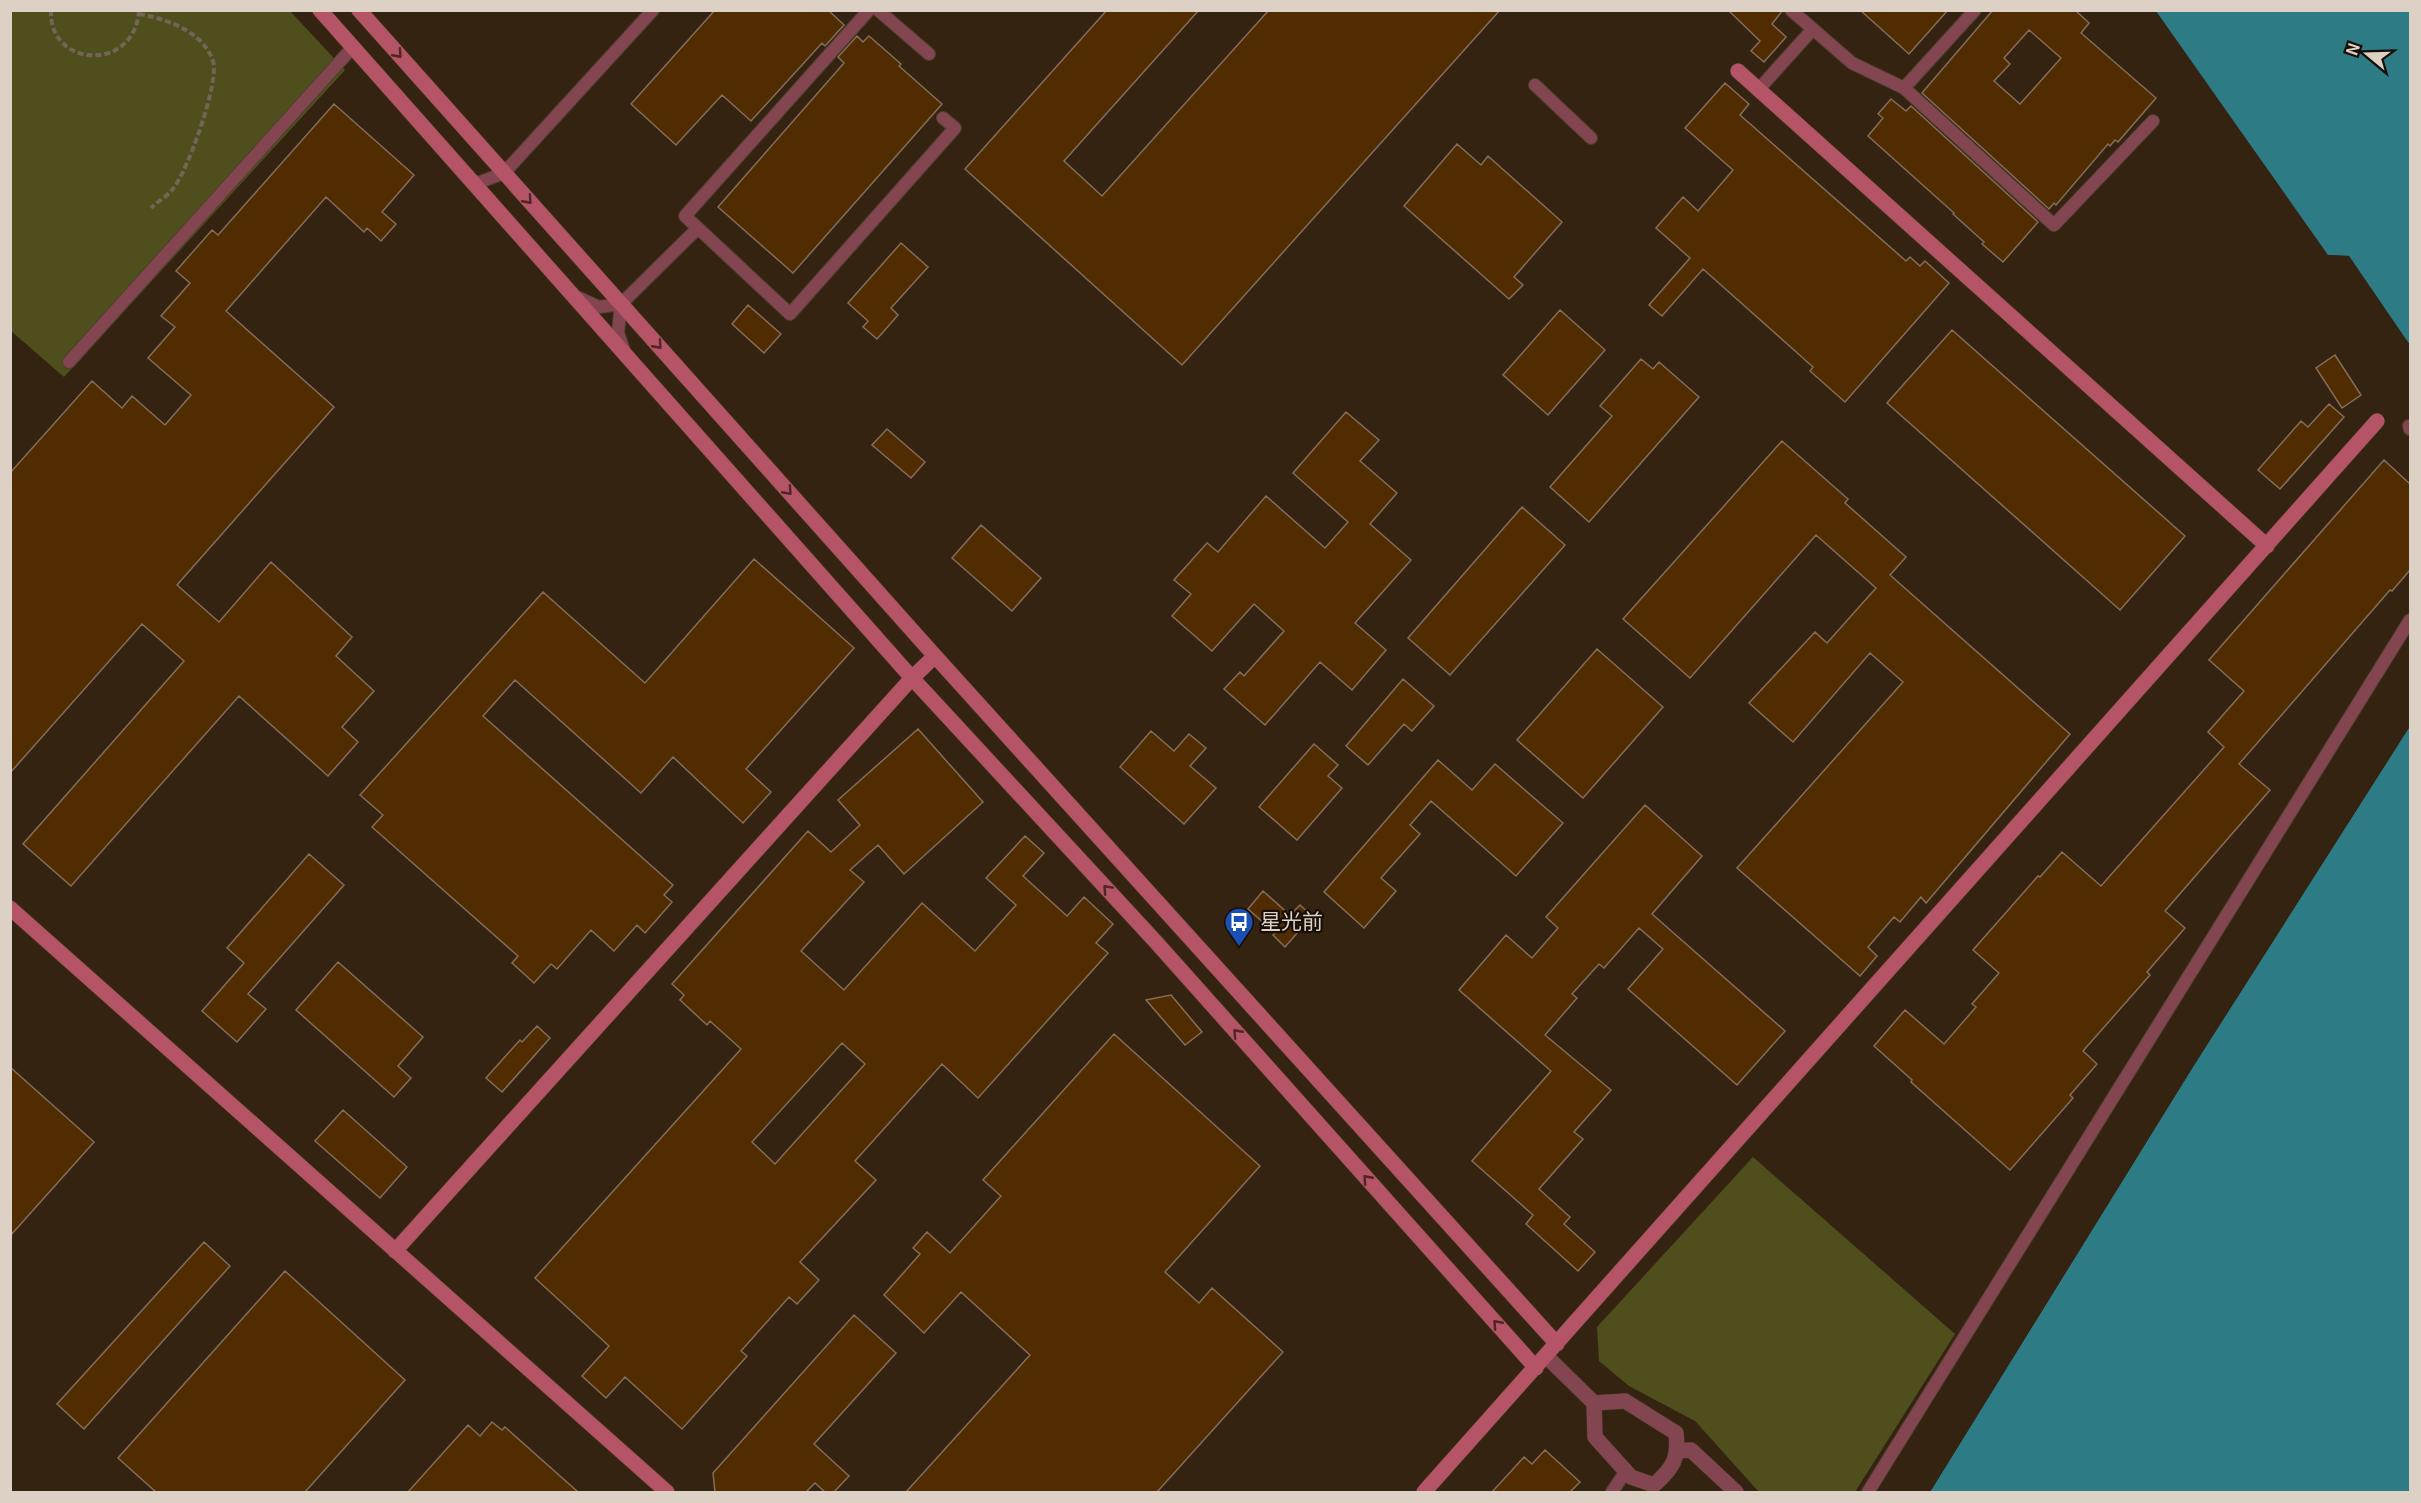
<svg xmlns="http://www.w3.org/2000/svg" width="2421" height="1503" font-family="Georgia,'Noto Sans JP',serif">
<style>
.green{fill:#4e4f1c}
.water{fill:#2d7b85}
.pier{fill:#352312}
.building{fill:#512c00;stroke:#836e5b;stroke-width:1.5;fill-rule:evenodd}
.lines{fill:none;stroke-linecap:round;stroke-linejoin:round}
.lane-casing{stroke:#503f2f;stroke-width:14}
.street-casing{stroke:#503f2f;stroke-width:16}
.secondary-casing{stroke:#503f2f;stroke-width:16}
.path{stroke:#736455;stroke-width:4;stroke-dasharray:6 3;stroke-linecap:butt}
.lane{stroke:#834650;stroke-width:12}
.street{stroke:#834650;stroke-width:15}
.secondary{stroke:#b55467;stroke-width:15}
.oneway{stroke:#4e2629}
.labels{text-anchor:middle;stroke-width:4.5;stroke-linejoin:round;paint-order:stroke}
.poi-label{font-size:21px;fill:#ddd1c6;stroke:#160e07;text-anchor:start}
</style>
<rect width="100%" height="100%" fill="#352312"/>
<path class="green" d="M11,11H290L345,70L64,377L11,331Z
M1753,1157L1955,1334L1855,1492H1759L1695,1421L1629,1386L1599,1361L1597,1327Z"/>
<path class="water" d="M2156,11H2410V345L2349,256L2328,255Z
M2410,726V1492H1930L2191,1070Z"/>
<path class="pier" d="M2328,255L2349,256L2410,348L2347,259L2327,258Z
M2410,723V726L2191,1070L1930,1492H1927L2189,1068Z"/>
<path class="building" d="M715,10H828L844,25L825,46L822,43L751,121L722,95L676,145L631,104Z
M1107,10H1199L1064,161L1102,196L1269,10H1500L1182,365L965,169Z
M1728,10H1783L1772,24L1786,37L1764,62L1751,51L1760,41Z
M1860,10H1948L1909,54Z
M1993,10H2075L2089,23L2081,33L2156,98L2118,142L2115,140L2110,146L2108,144L2056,205L2054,203L2049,209L1922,93ZM2029,30L2061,58L2020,104L1994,81L2010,64L2004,58Z
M857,36L863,42L869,36L901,64L899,66L942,104L793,273L718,207L844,63L838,57Z
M1725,83L1749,104L1740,115L1906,261L1910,257L1920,266L1925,261L1949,283L1845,402L1810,371L1813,367L1703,269L1662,316L1649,305L1690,258L1656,228L1683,197L1698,211L1733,170L1685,128Z
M1891,99L1906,111L1911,106L2038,222L2003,262L1982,244L1984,242L1953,214L1954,213L1868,136L1883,118L1878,114Z
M334,104L414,175L382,212L396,224L381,241L367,228L364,232L326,197L226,311L334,407L177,585L219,622L271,562L352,637L336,656L374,691L342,727L358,742L328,776L239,696L71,886L23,844L184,661L142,624L10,773V473L92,381L122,408L132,396L165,425L191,395L148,358L175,327L161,316L190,283L176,271L212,230L218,235Z
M1457,144L1481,165L1488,156L1562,222L1514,277L1523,285L1509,299L1404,206Z
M901,243L928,267L891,308L898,315L877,339L863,327L868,321L848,303Z
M748,305L781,334L764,353L732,324Z
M1560,310L1605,350L1548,415L1503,375Z
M1952,330L2185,536L2120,610L1887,403Z
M2335,355L2361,395L2342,408L2316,368Z
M1641,359L1653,369L1659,362L1699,397L1589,522L1550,487L1612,416L1600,406Z
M2329,404L2344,417L2280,489L2258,470L2301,421L2308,427Z
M1346,412L1379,440L1360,461L1397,493L1370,524L1411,560L1355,623L1386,650L1352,690L1320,662L1265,725L1224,689L1240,672L1244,676L1284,631L1254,604L1212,651L1172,616L1191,594L1174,580L1207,543L1218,552L1266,496L1325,548L1348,522L1293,473Z
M887,429L925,462L911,478L872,445Z
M1782,441L1848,499L1845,503L1906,557L1890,575L2070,734L1926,903L1921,897L1900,922L1894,917L1868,947L1877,956L1860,976L1737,868L1903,682L1870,653L1793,742L1749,703L1815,632L1827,643L1876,588L1816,535L1690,678L1623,619Z
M2384,460L2410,484V570L2392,591L2390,590L2239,764L2270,790L2165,911L2185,928L2147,972L2150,975L2083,1051L2097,1064L2070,1095L2073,1098L2010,1170L1911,1082L1912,1080L1874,1046L1905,1010L1944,1044L1976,1007L1972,1004L1999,973L1973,950L2038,876L2040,877L2062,852L2101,886L2224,747L2208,732L2244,691L2209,660Z
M1522,507L1565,545L1450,675L1408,638Z
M981,525L1041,578L1012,611L952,558Z
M754,559L854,648L746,769L771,792L743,823L673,757L641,793L515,680L483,716L673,885L664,895L672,902L645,933L637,925L614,951L591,930L557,969L551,964L534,983L512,963L518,956L372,827L383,815L360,795L543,592L645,683Z
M1597,649L1663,707L1583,798L1517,740Z
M1403,679L1434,706L1412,731L1404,724L1368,765L1346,746Z
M918,729L983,802L904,874L878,845L850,870L864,882L801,951L844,990L922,903L975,951L1016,905L986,878L1025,836L1044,853L1023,876L1067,916L1084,897L1113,924L1096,943L1108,953L978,1098L942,1064L855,1161L876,1180L800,1262L819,1280L797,1304L789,1297L741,1351L747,1356L682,1429L625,1377L606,1398L582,1376L609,1346L535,1278L741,1049L710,1021L707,1025L680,1000L684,995L672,984L808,831L831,852L860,825L838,800ZM842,1043L865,1064L775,1164L752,1142Z
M1151,731L1174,751L1189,734L1206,748L1190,766L1216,788L1184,824L1120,767Z
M1314,744L1338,765L1328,776L1342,788L1297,840L1259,807Z
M1438,760L1472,790L1495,764L1563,823L1516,876L1431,801L1410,825L1420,834L1381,878L1396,891L1364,928L1324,892Z
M1645,805L1702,856L1652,914L1785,1031L1737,1085L1628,989L1663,949L1639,928L1604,968L1599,964L1572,994L1577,998L1545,1035L1611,1090L1574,1132L1583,1139L1539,1189L1570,1217L1564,1224L1595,1252L1578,1271L1526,1224L1533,1215L1472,1161L1551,1071L1459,990L1506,935L1532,958L1558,928L1546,917Z
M309,854L344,885L248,994L266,1009L237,1042L202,1011L244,963L227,948Z
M1263,891L1290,915L1300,905L1312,916L1285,947L1273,935L1275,933L1248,909Z
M338,962L423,1037L398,1066L411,1078L394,1097L296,1010Z
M1171,995L1202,1032L1185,1045L1146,1000Z
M537,1026L550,1038L502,1092L486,1078L520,1040L522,1042Z
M1114,1034L1260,1166L1165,1272L1199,1303L1212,1288L1283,1352L1157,1492H906L1030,1355L961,1292L924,1333L884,1295L920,1254L913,1248L927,1232L950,1253L1001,1196L983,1180Z
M10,1067L94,1142L10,1236Z
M343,1110L407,1167L380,1198L315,1141Z
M204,1242L230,1266L84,1429L57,1404Z
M285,1271L405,1380L305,1492H156L118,1458Z
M854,1315L896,1353L814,1444L849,1476L834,1492H825L815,1483L806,1492H715L713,1473Z
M492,1422L502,1430L505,1427L578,1492H408L468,1425L480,1436Z
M1545,1450L1580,1482L1570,1492H1492L1524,1457L1532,1464Z"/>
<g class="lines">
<g class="lane-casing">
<path id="lane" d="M869,10L685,216L790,314L955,128L943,118
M878,10L929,54
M1791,10L1852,63L1904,88L1975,10
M1535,85L1591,138
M1904,88L2054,225L2153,121
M1758,90L1812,30
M475,184L504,173L653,10
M575,296L599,307L621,304L698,228
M621,304L618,333L624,350
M69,362L353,47
M2409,426L2410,429
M1612,1492L1626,1471
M1868,1492L2410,620"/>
</g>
<g class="street-casing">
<path id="street" d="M1546,1356L1594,1403L1595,1437L1631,1477L1654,1485C1673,1468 1679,1459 1676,1433L1625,1401L1594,1403
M1678,1451L1691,1450L1736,1492"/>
</g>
<g class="secondary-casing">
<path id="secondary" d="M320,10L912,678L1155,941L1536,1368
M359,10L935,656L1557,1344
M1738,71L2267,546
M10,908L667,1492
M395,1251L912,678L935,656
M1424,1492L2377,421"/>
</g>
<path class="path" d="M51,10C48,68 135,73 139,10
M139,14C166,19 203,31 213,61C220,81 187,174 172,190C166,197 157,202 151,208"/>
<use href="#lane" class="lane"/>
<use href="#street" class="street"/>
<use href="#secondary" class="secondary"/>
</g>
<defs><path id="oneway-chevron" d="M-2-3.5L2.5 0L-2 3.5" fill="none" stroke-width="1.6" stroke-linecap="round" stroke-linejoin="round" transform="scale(1.5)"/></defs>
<g class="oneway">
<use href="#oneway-chevron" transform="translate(398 54) rotate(48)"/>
<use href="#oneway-chevron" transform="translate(528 200) rotate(48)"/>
<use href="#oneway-chevron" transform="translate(658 345) rotate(48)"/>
<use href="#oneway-chevron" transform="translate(788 491) rotate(48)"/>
<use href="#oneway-chevron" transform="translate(1107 889) rotate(-133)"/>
<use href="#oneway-chevron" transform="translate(1237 1033) rotate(-132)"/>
<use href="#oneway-chevron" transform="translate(1367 1179) rotate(-132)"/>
<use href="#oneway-chevron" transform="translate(1497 1324) rotate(-132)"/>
</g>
<defs>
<g id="bus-pin" transform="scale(1.5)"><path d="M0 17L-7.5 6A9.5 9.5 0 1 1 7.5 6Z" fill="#1a4fb4" stroke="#160e07"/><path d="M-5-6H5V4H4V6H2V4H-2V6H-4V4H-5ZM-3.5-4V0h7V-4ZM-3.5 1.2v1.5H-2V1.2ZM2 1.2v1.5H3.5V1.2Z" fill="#fff"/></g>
</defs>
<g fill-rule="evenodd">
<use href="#bus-pin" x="1239" y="922"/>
</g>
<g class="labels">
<g class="poi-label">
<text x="1260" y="929">星光前</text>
</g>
</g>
<rect width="2421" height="1503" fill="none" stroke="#ddd1c6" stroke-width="24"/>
<g transform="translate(2367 54) rotate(289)" stroke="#160e07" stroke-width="4.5" paint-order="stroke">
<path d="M0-4.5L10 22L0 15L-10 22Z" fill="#ddd1c6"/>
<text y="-9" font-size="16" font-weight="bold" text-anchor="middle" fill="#ddd1c6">N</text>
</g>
</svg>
